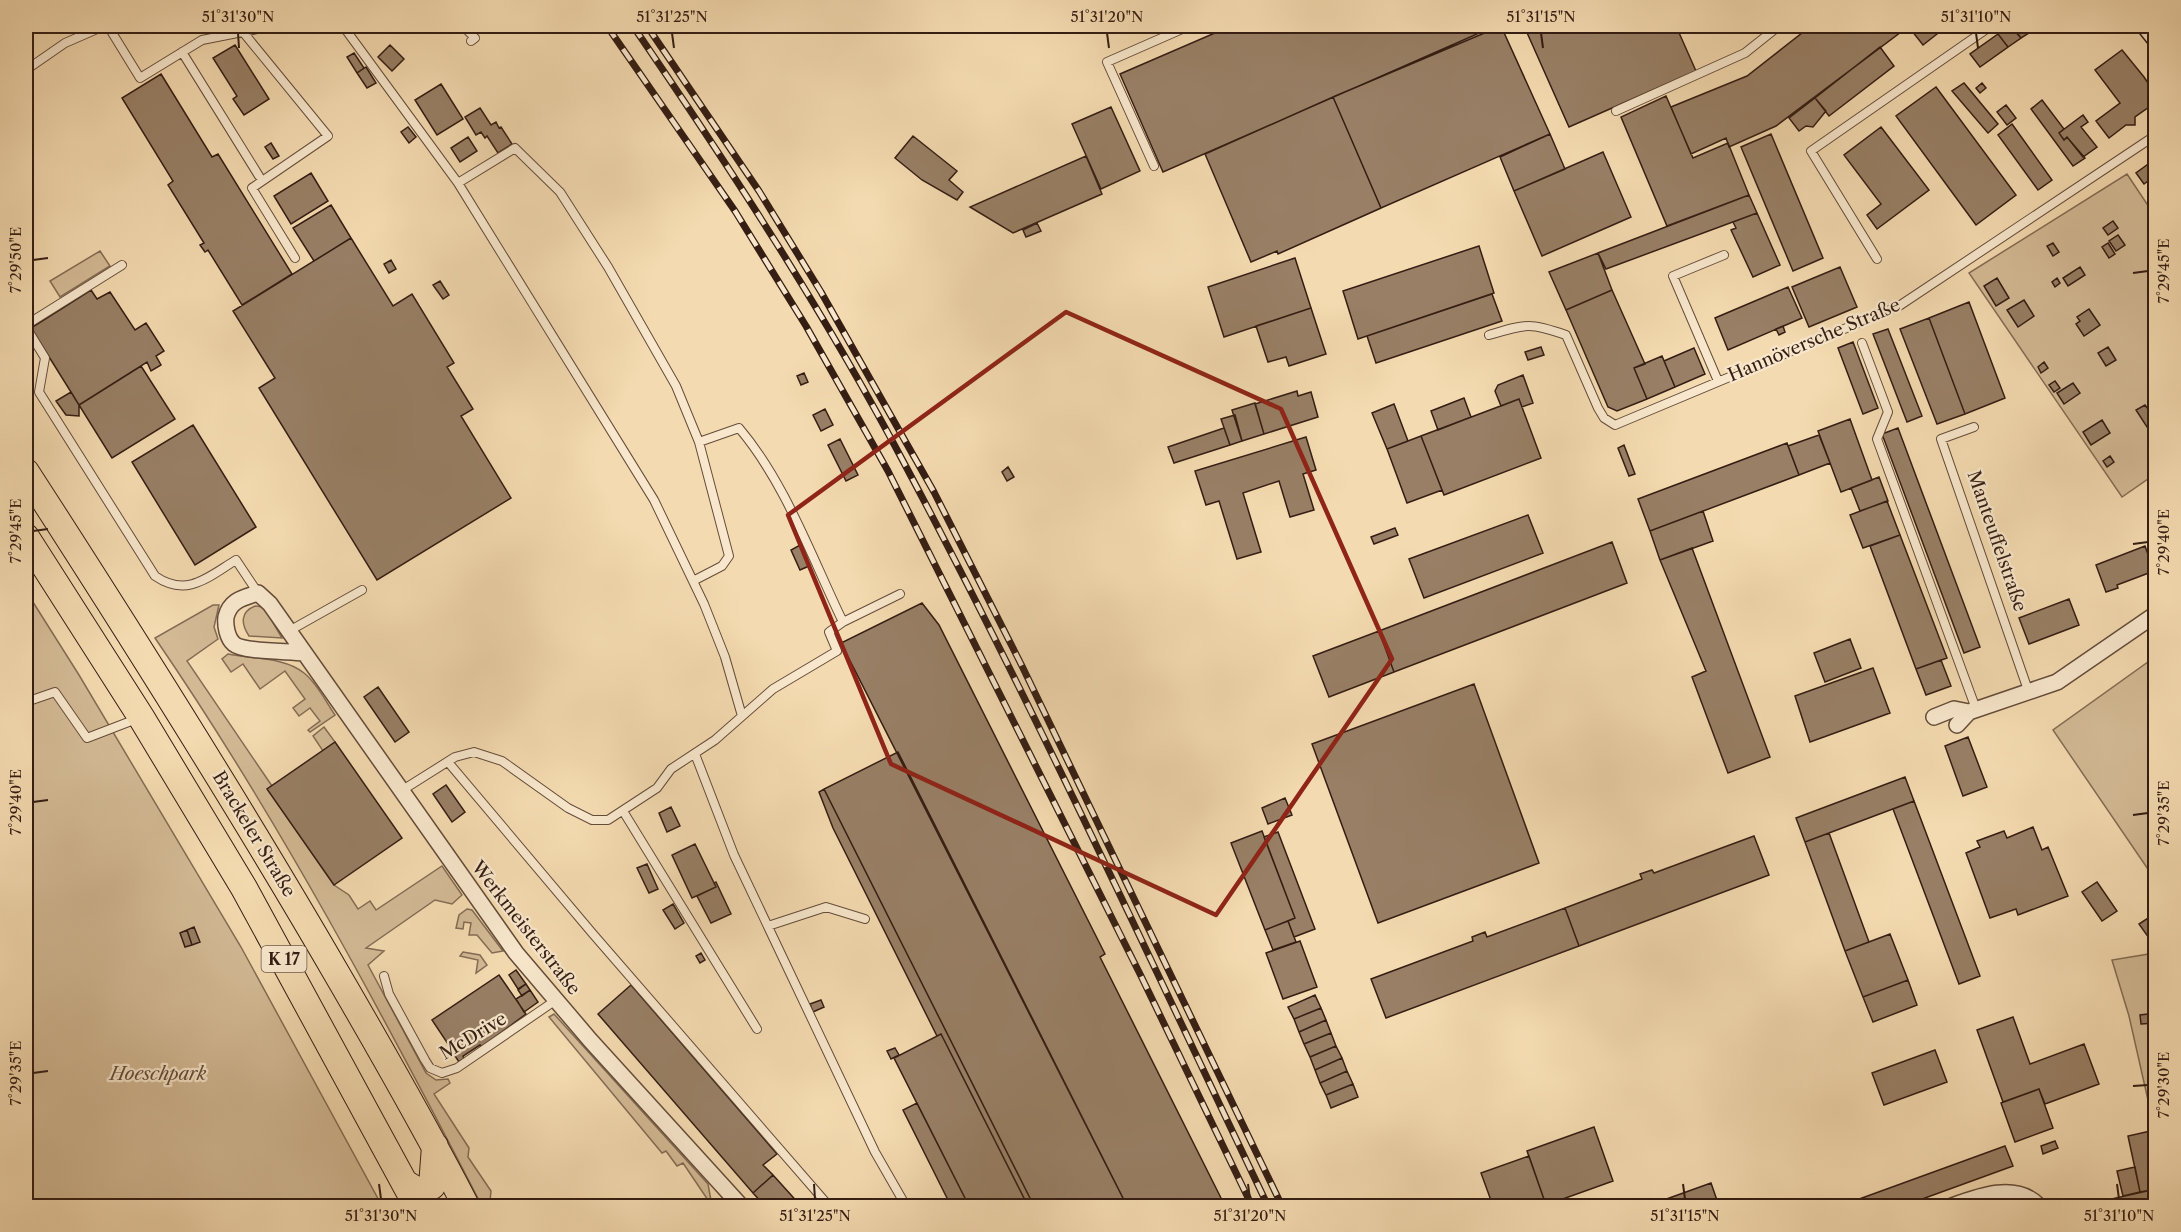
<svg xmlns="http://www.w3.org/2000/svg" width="2181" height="1232" font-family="'Libre Caslon Text',serif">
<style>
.green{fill:#d3ba95;stroke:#846c54;stroke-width:1.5}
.building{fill:#987f65;stroke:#341d13;stroke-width:1.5}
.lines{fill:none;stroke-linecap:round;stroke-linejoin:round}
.service-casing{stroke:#644c3a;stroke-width:10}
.minor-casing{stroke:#644c3a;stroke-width:18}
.secondary-casing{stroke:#341d13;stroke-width:24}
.trunk-casing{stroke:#341d13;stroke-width:28}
.service{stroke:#f8e7cc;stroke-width:8}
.minor{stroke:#f8e7cc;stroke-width:15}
.secondary{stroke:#f8e7cc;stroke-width:21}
.trunk{stroke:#f4dab0;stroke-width:26}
.rail-casing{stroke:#341d13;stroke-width:7}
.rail{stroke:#f8e7cc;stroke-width:4.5;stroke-dasharray:14;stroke-linecap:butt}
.marked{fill:none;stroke:#8f2418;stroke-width:4.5;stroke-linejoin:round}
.ticks{fill:none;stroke:#341d13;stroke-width:2}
.labels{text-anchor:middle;stroke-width:4.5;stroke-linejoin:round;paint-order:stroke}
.shield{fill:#f8e7cc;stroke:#6f5a4a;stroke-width:1.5}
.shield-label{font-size:16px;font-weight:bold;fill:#341d13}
.street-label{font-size:18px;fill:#341d13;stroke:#f8e7cc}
.park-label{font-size:18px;font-style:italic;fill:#644c3a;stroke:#f8e7cc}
.neatline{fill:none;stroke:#341d13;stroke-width:2}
.ticks-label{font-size:15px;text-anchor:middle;fill:#341d13}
</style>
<rect width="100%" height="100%" fill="#f4dab0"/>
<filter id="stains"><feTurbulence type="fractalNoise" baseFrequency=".00333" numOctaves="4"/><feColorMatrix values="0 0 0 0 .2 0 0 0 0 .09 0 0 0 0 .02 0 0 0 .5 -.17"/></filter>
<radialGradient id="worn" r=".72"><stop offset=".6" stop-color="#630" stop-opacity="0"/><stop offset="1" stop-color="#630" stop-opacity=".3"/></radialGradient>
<path class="green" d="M2127,174L2155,216V474L2122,497L1969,273Z
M100,251L110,266L60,297L50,281Z
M26,591L79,675L241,947L382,1206H26Z
M213,605H219L214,627L218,639L187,661L272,786L268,790L334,885L349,895L358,909L370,901L376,910L442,866L462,895L452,904L435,900L366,948L384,951L368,965L426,1073L436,1080L448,1079L450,1083L434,1094L469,1148L468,1157L491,1191L490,1201L493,1206H482C382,1013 279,819 155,638Z
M255,606L264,607L282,638L249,636C241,624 240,612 255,606Z
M228,654C252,659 285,657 304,673C317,683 326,702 335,715L310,732L308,730L320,721L310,708L299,716L293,708L305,699L285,671L260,689L243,664L231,672L222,659Z
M2155,657L2156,877L2154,878L2053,730Z
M324,727L335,742L323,751L313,736Z
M467,909L472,910L503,951L492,953L477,935H469L471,923L464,922L463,929L456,928L459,915Z
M463,952L480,955L487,965L476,973L478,960L460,956Z
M2155,953V1131L2129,1016L2112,960Z
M554,1014L708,1184L712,1206H705L710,1203L683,1163L677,1166L666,1151L662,1153L549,1017Z"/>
<path class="building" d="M1231,26H1493V27L1163,172L1120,74Z
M1501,26L1550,134L1381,208L1333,97Z
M1524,26H1676L1696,71L1569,127Z
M1811,26H1909L1776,126L1729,147L1726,138L1691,154L1671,107L1747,76Z
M1908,26H1940L1942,30L1923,45Z
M2010,26L2021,38L2008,47L1998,34Z
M2012,26H2040L2021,38Z
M1998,34L2008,47L1980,67L1970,54Z
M235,45L269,99L244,115L233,99L237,96L213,58Z
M390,45L404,59L392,71L378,57Z
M1880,47L1894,66L1829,116L1815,98Z
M2122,50L2144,77L2156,95V102L2135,117V125H2126L2109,138L2096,121L2120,103L2095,70Z
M354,53L364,68L357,73L347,57Z
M366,67L376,83L367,88L357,73Z
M161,74L212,157L218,154L292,274L242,305L208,250L205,252L200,245L204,243L168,185L173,181L122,98Z
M1964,83L1998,124L1988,133L1952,91Z
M1982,83L1986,88L1980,93L1976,88Z
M441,84L463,119L437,135L415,100Z
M1936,87L2016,195L1976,225L1896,116Z
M1666,96L1693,158L1728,143L1749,195L1667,226L1621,117Z
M1333,97L1381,208L1278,254L1277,251L1251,262L1205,154Z
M1815,98L1826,111L1813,127L1806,126L1799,131L1789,118Z
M2042,100L2064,129L2059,133L2064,140L2067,137L2085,158L2073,166L2031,109Z
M2006,105L2016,118L2007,125L1997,112Z
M1111,107L1140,171L1101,189L1072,124Z
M480,108L491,125L496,122L499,128L501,127L512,144L498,153L487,136L485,138L481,132L476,135L465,117Z
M2083,115L2088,122L2081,127L2097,147L2083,157L2067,137L2064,140L2059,133Z
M2012,124L2052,180L2038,190L1998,135Z
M408,127L416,137L409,143L401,132Z
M1881,127L1929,190L1877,229L1867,215L1881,204L1844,155Z
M1550,134L1565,169L1514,191L1500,157Z
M1771,134L1823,258L1793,271L1741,147Z
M913,136L957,171L949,180L963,192L957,200L922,180L895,158Z
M468,137L477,151L460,162L451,148Z
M271,143L279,156L273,159L265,147Z
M1603,152L1631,217L1542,256L1514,191Z
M1086,156L1102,194L1013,233L970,207Z
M2151,162L2156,168V175L2144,184L2136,173Z
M311,173L328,201L291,224L274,196Z
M1749,195L1757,213L1606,269L1598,253Z
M331,205L351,238L314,261L293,228Z
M1757,213L1780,265L1753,277L1731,230L1736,228L1733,222Z
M2113,221L2118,228L2108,235L2103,228Z
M1037,223L1041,231L1026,237L1023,230Z
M2118,235L2125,245L2116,251L2109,241Z
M351,238L393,306L412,294L454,363L447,367L473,409L461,416L511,498L377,580L259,388L275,378L233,311Z
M2053,243L2059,252L2053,256L2047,246Z
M2108,243L2115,254L2109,258L2102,247Z
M1479,246L1494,293L1358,339L1343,291Z
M1598,253L1612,290L1566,310L1549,272Z
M1295,258L1311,308L1224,337L1208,287Z
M391,260L396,269L389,273L384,264Z
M1840,267L1857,307L1809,327L1792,287Z
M2080,267L2085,275L2068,286L2063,278Z
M1997,278L2009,298L1996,306L1984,286Z
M2057,278L2060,283L2055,287L2052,282Z
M440,281L449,295L443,299L433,285Z
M1788,287L1802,318L1728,350L1715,318Z
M91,290L97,299L110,292L135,330L146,323L164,351L156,356L161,365L151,371L147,362L79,405L31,328Z
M1612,290L1645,364L1634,368L1647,399L1617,411L1608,407L1566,310Z
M1492,294L1502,321L1376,363L1367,336Z
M2024,300L2034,316L2018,327L2007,310Z
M1969,302L2005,398L1965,414L1929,318Z
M1311,308L1326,354L1289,366L1286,357L1268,362L1256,326Z
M2089,309L2100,325L2084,336L2076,324L2080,321L2077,317Z
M1929,318L1965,414L1937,424L1900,329Z
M1783,326L1785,332L1779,335L1776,329Z
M1888,329L1922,416L1907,422L1873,334Z
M1853,342L1878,408L1863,414L1838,348Z
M1541,347L1544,355L1528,360L1525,352Z
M2108,347L2116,360L2106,366L2098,353Z
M1694,348L1705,374L1675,387L1664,361Z
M1662,356L1675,387L1647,399L1634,368Z
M2044,362L2048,368L2041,373L2038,367Z
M141,366L175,419L112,458L79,405Z
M804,373L808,382L801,385L797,376Z
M1523,375L1533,403L1522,407L1519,399L1501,406L1495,391L1498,385Z
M2055,381L2060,388L2054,392L2049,385Z
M2073,383L2080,393L2064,404L2057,393Z
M1297,391L1298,396L1311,392L1318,417L1264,434L1255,404Z
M71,392L79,405V416L66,415L56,401Z
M1464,398L1471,417L1438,430L1431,411Z
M1519,399L1541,458L1444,495L1421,436Z
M1255,403L1264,434L1242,441L1232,410Z
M1394,404L1408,441L1387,449L1372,413Z
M2145,405L2156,420L2147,427L2136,410Z
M825,409L833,425L821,431L813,415Z
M1235,415L1242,441L1230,445L1221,419Z
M1850,419L1872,480L1841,492L1818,431Z
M2102,420L2110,433L2091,445L2083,432Z
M193,425L256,527L195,565L132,462Z
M1224,428L1230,445L1174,463L1168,447Z
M1898,428L1980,647L1964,653L1882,434Z
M1819,435L1830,463L1799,475L1788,446Z
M1421,436L1442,490L1407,503L1387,449Z
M1306,437L1316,470L1303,474L1314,510L1290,517L1279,481L1243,493L1261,552L1237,559L1219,501L1206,505L1195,471Z
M840,439L858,475L846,481L828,445Z
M1787,443L1799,475L1650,531L1638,499Z
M1624,445L1635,474L1629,476L1618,448Z
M2110,456L2114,462L2107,467L2103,461Z
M1008,467L1014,477L1007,481L1002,472Z
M1879,477L1888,501L1860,511L1851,488Z
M1887,501L1900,535L1863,548L1850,515Z
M1703,511L1713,541L1660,560L1650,531Z
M1528,515L1543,553L1424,598L1409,559Z
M1395,528L1398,535L1374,544L1371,537Z
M1900,535L1947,658L1916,669L1870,546Z
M1612,542L1627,583L1394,672L1379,631Z
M800,545L809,566L800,570L791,550Z
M2145,546L2154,571L2117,585L2118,588L2106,592L2096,565Z
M1692,548L1770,757L1728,773L1692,677L1706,671L1660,560Z
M2069,599L2079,625L2029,644L2019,618Z
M922,603L939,625L1105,954L1100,957L1225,1206H1127L841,643Z
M1379,631L1394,672L1329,697L1313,656Z
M1850,639L1861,668L1825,682L1814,653Z
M1941,660L1951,686L1926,695L1916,669Z
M1873,668L1890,713L1810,742L1795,696Z
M1474,684L1539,863L1378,923L1312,744Z
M378,687L409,732L395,742L364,697Z
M1968,737L1987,787L1963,796L1945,746Z
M335,742L402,838L334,885L267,789Z
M898,752L1127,1206H1034L824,789Z
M1905,777L1914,801L1805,842L1796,818Z
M446,785L465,812L452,822L433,794Z
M824,789L1034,1206H1028L941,1034L937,1036L833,828L819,792Z
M1285,798L1292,815L1268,824L1262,808Z
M1914,801L1980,976L1959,984L1893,809Z
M671,807L680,826L667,832L659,813Z
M2033,827L2042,850L2048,847L2068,896L2018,915L2016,909L1990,918L1966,853L1980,847L1977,841L2004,831L2007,838Z
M1262,831L1295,918L1265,930L1231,843Z
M1278,832L1315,929L1294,937L1288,921L1295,918L1264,837Z
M1829,833L1869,942L1845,951L1805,842Z
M1754,836L1769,875L1579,946L1565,908L1642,879L1640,874L1652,870L1654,873Z
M695,844L716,887L692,898L672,855Z
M647,864L658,889L649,893L637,868Z
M716,882L731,914L711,923L697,896L716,887L714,883Z
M2097,882L2117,911L2102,921L2082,892Z
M673,904L684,923L675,929L663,910Z
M1565,908L1579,946L1386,1018L1371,979L1473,941L1472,937L1485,932L1487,937Z
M2156,913V948L2139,924Z
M1288,921L1296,942L1273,950L1265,930Z
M194,927L200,942L192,945L187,930Z
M187,930L192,945L185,947L180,933Z
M1890,934L1908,980L1863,997L1845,951Z
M1300,941L1317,987L1283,999L1266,953Z
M701,953L705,960L700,963L696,956Z
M516,970L526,984L518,989L509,975Z
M499,975L526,1014L482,1047L480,1045L463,1056L464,1059L459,1062L455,1056L459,1053L454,1044L450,1047L432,1020Z
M1908,980L1917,1005L1873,1022L1863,997Z
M526,984L530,990L522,996L518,990Z
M631,985L777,1154L763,1165L773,1175L753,1193L598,1014Z
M530,990L538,1002L524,1012L516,999Z
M1315,995L1321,1008L1294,1019L1288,1007Z
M821,1000L824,1007L813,1012L810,1004Z
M1321,1008L1326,1020L1299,1032L1294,1019Z
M2156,1013V1023L2141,1024L2140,1015Z
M2013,1017L2030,1064L2084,1044L2099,1084L2045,1104L2039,1089L2003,1102L1977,1030Z
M1326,1020L1331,1033L1304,1044L1299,1032Z
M1331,1033L1336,1046L1310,1057L1304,1044Z
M941,1034L1028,1206H969L894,1058Z
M1336,1046L1342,1058L1315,1070L1310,1057Z
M895,1048L899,1055L891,1059L887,1051Z
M1935,1050L1947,1082L1884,1105L1872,1073Z
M1342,1058L1347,1071L1320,1083L1315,1070Z
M1347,1071L1353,1084L1326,1095L1320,1083Z
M1353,1084L1358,1097L1331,1108L1326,1095Z
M2039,1089L2053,1128L2015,1142L2001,1103Z
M917,1103L969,1206H951L903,1110Z
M1594,1127L1613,1181L1546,1205L1527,1151Z
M2155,1130L2156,1189L2140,1192L2128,1136Z
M2055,1141L2058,1148L2043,1154L2041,1146Z
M2005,1146L2013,1166L1903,1206H1840Z
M1529,1156L1546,1205L1493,1206L1481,1173Z
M2135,1167L2140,1192L2123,1196L2117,1171Z
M773,1175L801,1206H765L753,1193Z
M1711,1183L1719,1206H1647Z
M2156,1189V1206H2099L2098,1202Z"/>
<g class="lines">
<g class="service-casing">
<path id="service" d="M108,26L140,78L202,40L273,26
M343,26L458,183L654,500L704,604L725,657L742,716
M463,26L475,38L471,41
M243,32L328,136L252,188L295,258
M182,52L259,176
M26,70L65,43L104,26
M1616,111L1745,53L1779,26
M1154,166L1107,62L1189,26
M458,183L515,148L560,192L608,267L676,386L699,442L729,556L722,566L693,581
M1877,259L1811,151L1991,26
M26,325L122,265
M26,327L45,358L39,392L155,576C187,598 208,577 236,560L258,593
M1489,335C1526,324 1529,322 1566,335L1598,408L1604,418L1615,425L1899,306L2156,135
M1862,343L1888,412L1877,439L1976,709
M1718,381L1673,276L1724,255
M1974,427L1941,439L2028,690
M843,622L900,594
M289,631L362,590
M26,702L55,692L87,738L139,718
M695,754L734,855L875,1152L906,1206
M448,762L593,934L829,1206
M401,791L455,757L474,752L502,761L568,808L592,820H608L657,788L671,769L715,740L773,689L837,651L829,632L843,622C812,558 785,482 739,428L699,442
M623,811L757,1029
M768,926L826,907L865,919
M384,976L389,994L425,1060L430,1068L442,1073L457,1068L556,1000"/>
</g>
<g class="minor-casing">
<path id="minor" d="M304,653C290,651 243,652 234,644C227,638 225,625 226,617C230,600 243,598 258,593L270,604L516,953L590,1040L741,1206
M1934,717L1954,709L1969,712
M1957,725L1969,712L2057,682L2156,614
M1952,1206C1979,1196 2016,1182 2039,1206"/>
</g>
<g class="secondary-casing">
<path id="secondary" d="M2148,26L2156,36"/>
</g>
<g class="trunk-casing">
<path id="trunk" d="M26,472C134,639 241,808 341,981C384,1055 427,1130 466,1206
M26,537L141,717L244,888L417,1206
M404,1182C415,1190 421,1193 432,1186L435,1146"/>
</g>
<use href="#service" class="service"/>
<use href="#minor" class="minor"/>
<use href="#secondary" class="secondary"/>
<use href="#trunk" class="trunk"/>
<g class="rail-casing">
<path id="rail" d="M607,26L735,211L806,326L888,471L1141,976L1252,1206
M633,26C729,166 823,310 903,461C1033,705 1149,957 1268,1206
M647,26L759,191L821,292L934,492L1022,666L1282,1206"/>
</g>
<use href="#rail" class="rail"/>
</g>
<path class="marked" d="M1066,312L1281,409L1392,659L1216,915L891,764L788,515Z"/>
<path class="ticks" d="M238,33L239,48M672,33L674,48M1107,33L1109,48M1541,33L1543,48M1976,33L1978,48M33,260L48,258M2133,273L2148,271M33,531L48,529M2133,544L2148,542M33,802L48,800M2133,815L2148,813M33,1073L48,1071M2133,1086L2148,1085M379,1184L381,1199M814,1184L815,1199M1248,1184L1250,1199M1683,1184L1685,1199M2117,1184L2119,1199"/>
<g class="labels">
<rect class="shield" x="261.5" y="946" width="45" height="26" rx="4.5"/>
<g class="shield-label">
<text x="284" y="965">K 17</text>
</g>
<g class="street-label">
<text transform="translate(1814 340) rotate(-23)" y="6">Hannöversche Straße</text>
<text transform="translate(1997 541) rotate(71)" y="6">Manteuffelstraße</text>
<text transform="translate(254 834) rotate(59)" y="6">Brackeler Straße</text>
<text transform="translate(526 928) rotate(52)" y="6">Werkmeisterstraße</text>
<text transform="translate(473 1036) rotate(-31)" y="6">McDrive</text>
</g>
<g class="park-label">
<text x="158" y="1080">Hoeschpark</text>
</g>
</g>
<rect width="2181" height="1232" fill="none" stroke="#f4dab0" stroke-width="66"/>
<rect x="33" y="33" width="2115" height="1166" class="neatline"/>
<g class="ticks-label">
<text x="238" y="22">51°31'30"N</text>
<text x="672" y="22">51°31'25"N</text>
<text x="1107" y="22">51°31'20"N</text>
<text x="1541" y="22">51°31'15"N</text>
<text x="1976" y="22">51°31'10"N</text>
<text transform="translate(16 260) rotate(-90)" y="5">7°29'50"E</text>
<text transform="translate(2164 271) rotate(-90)" y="5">7°29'45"E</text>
<text transform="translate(16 531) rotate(-90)" y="5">7°29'45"E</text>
<text transform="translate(2164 542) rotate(-90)" y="5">7°29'40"E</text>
<text transform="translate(16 802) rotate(-90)" y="5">7°29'40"E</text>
<text transform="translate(2164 813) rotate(-90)" y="5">7°29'35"E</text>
<text transform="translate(16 1073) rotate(-90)" y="5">7°29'35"E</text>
<text transform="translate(2164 1085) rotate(-90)" y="5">7°29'30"E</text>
<text x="381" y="1221">51°31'30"N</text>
<text x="815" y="1221">51°31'25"N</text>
<text x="1250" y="1221">51°31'20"N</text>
<text x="1685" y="1221">51°31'15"N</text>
<text x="2119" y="1221">51°31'10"N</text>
</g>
<rect width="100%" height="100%" filter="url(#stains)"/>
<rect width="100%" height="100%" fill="url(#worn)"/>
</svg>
